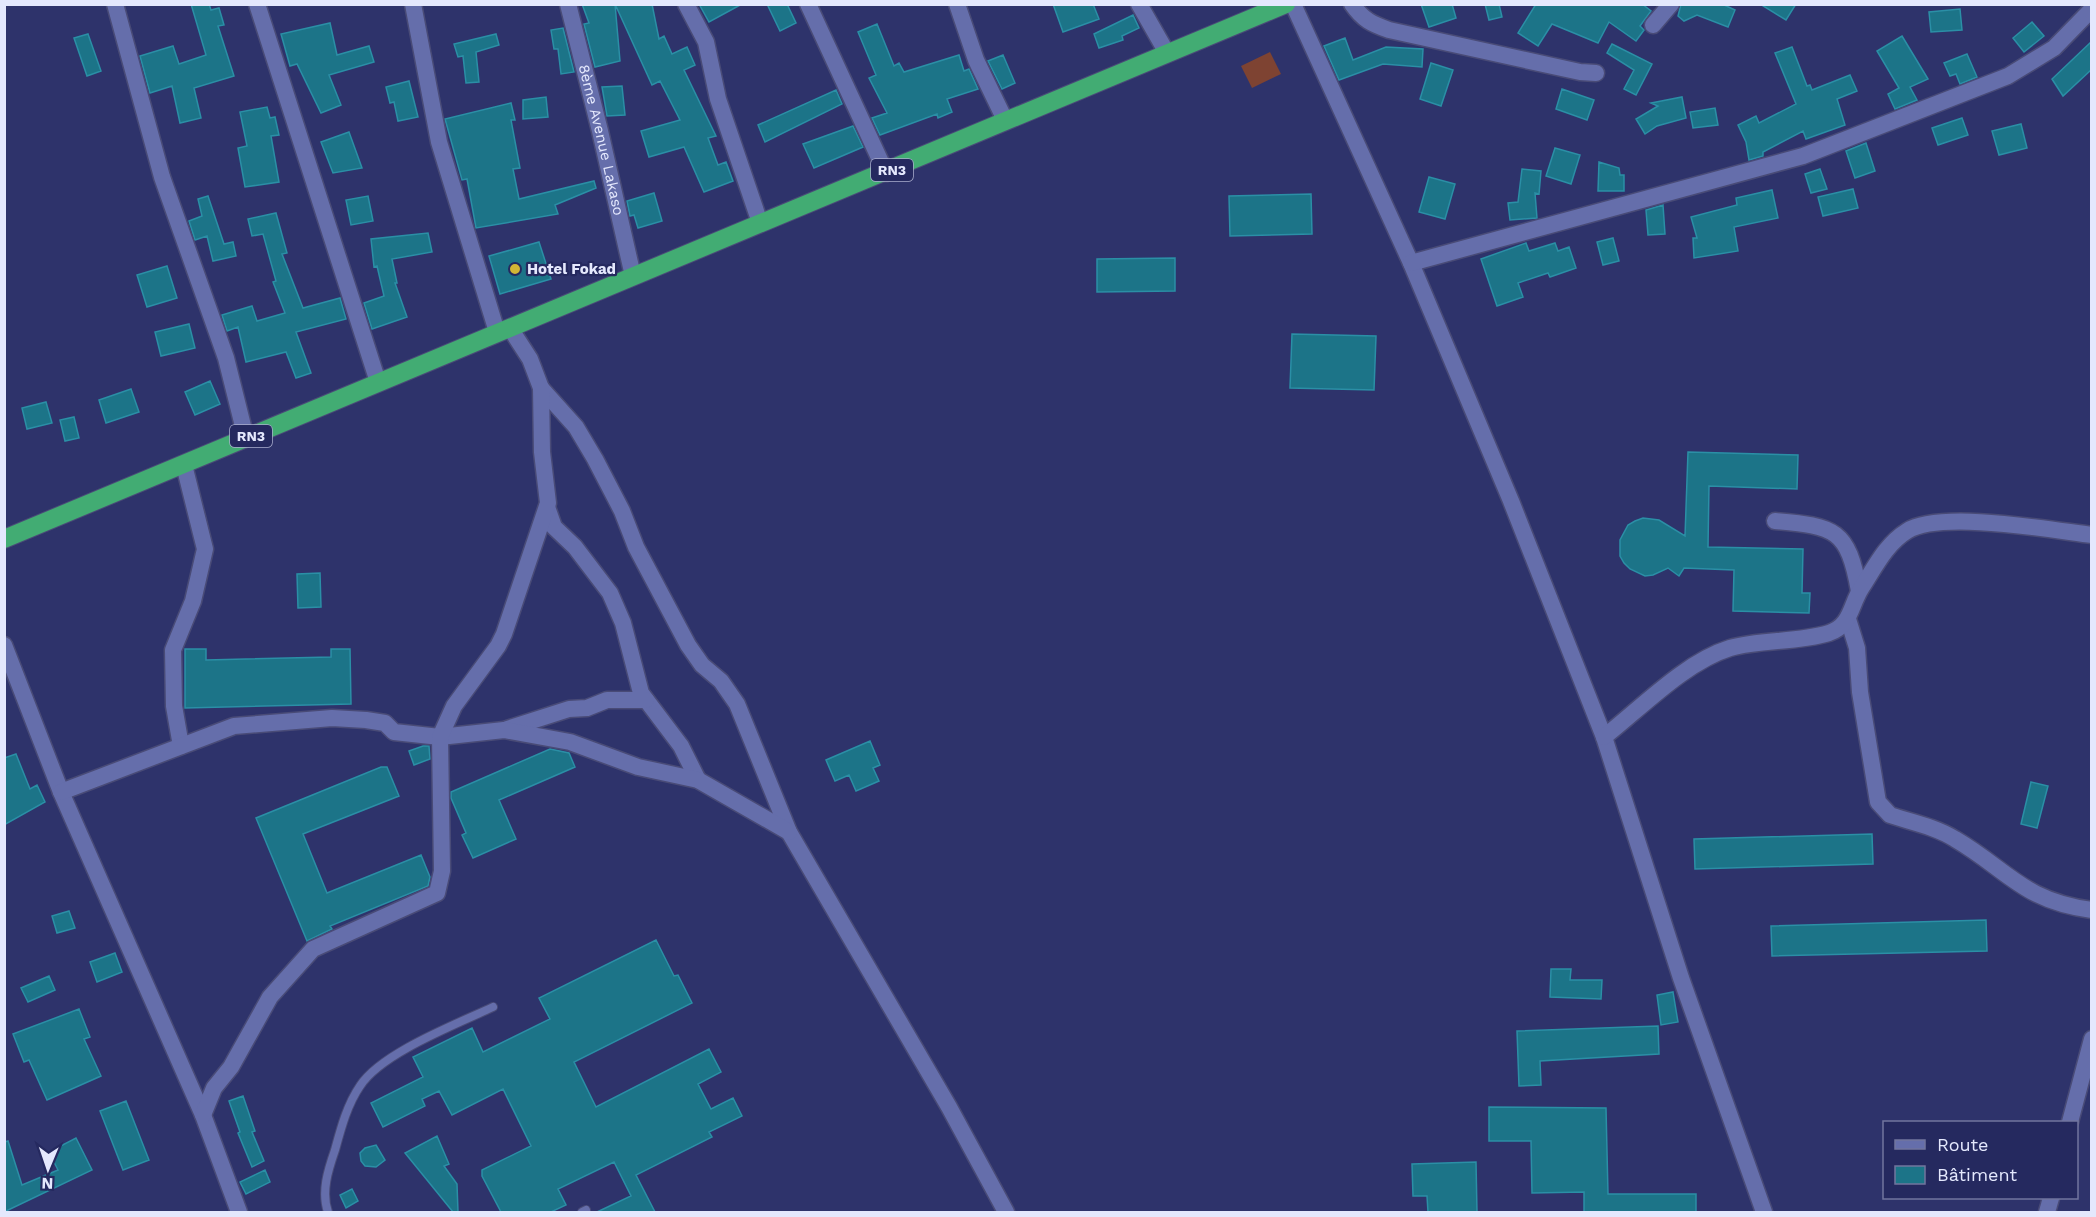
<svg xmlns="http://www.w3.org/2000/svg" width="2096" height="1217" font-family="'Work Sans',sans-serif">
<style>
.green{fill:#7e4332}
.building{fill:#1c7488;stroke:#2b8fa6;stroke-width:1.5}
.lines{fill:none;stroke-linecap:round;stroke-linejoin:round}
.lane-casing{stroke:#494b77;stroke-width:10}
.street-casing{stroke:#494b77;stroke-width:19}
.highway-casing{stroke:#494b77;stroke-width:20}
.lane{stroke:#656eab;stroke-width:8}
.street{stroke:#656eab;stroke-width:16}
.highway{stroke:#42ac73;stroke-width:18}
.poi-dot{fill:#d2b635;stroke:#25295f;stroke-width:2}
.labels{text-anchor:middle;stroke-width:4.5;stroke-linejoin:round;paint-order:stroke}
.shield{fill:#25295f;stroke:#abafce;stroke-width:1.5}
.shield-label{font-size:14px;font-weight:bold;fill:#e4e8fd}
.street-label{font-size:15px;fill:#e4e8fd;stroke:#25295f}
.poi-label{font-size:15px;font-weight:bold;fill:#e4e8fd;stroke:#25295f;text-anchor:start}
</style>
<rect width="100%" height="100%" fill="#2e336b"/>
<path class="green" d="M1270,52L1281,74L1252,88L1241,66Z"/>
<path class="building" d="M191,4H209L211,10L219,8L224,25L218,26L234,76L194,88L201,118L180,123L172,86L150,93L140,56L173,46L179,64L206,55Z
M582,4H615L620,61L595,67L584,24L589,23Z
M615,4H652L659,39L664,36L672,54L687,47L695,65L684,70L716,136L708,138L718,165L726,162L733,181L704,192L684,147L649,157L641,131L680,120L660,81L652,85Z
M699,4H742L709,22Z
M767,4H787L796,23L780,31Z
M1053,4H1093L1099,19L1063,32Z
M1421,4H1452L1456,18L1429,27Z
M1485,4H1499L1502,17L1489,20Z
M1536,4H1642L1651,11L1640,26L1644,30L1636,41L1609,22L1598,43L1552,24L1538,46L1518,33Z
M1681,4H1722L1735,10L1728,27L1697,15L1684,21L1678,16Z
M1760,4H1796L1786,20Z
M1960,9L1962,30L1931,32L1929,12Z
M1133,15L1139,28L1122,36L1123,40L1099,48L1094,34Z
M2032,22L2044,36L2024,52L2013,38Z
M330,23L337,55L369,46L374,62L329,75L341,105L321,113L297,64L290,66L281,34Z
M877,24L894,66L899,63L904,72L959,55L964,71L969,69L978,89L947,99L952,112L938,118L937,114L880,135L872,118L887,113L869,78L876,75L858,32Z
M563,28L574,72L561,74L558,49H554L551,30Z
M88,34L101,71L87,76L74,38Z
M496,34L499,45L476,52L479,82L466,83L463,56L458,57L454,44Z
M1902,36L1928,79L1910,87L1917,100L1895,109L1888,94L1899,88L1877,51Z
M1345,38L1353,60L1386,47L1423,49L1422,67L1383,64L1339,80L1324,46Z
M2091,42V70L2063,96L2052,79Z
M1612,44L1652,64L1636,95L1624,89L1634,70L1607,53Z
M1792,47L1807,86L1810,85L1812,90L1850,75L1857,91L1837,99L1845,125L1806,139L1803,131L1763,152V156L1749,160L1746,142L1738,125L1756,116L1759,123L1796,104L1775,53Z
M1967,54L1977,77L1960,84L1956,74L1950,76L1944,63Z
M1003,55L1015,83L1002,89L988,61Z
M1431,63L1453,70L1441,106L1420,99Z
M409,81L418,117L398,121L394,102L390,103L386,87Z
M622,86L625,115L607,116L602,87Z
M1562,89L1594,100L1587,120L1556,109Z
M836,90L842,104L765,142L758,125Z
M546,97L548,117L523,119V100Z
M1682,97L1686,118L1657,126L1645,134L1636,119L1658,106L1651,103Z
M511,103L515,120H511L520,168L513,169L519,199L594,181L596,188L555,205L558,214L476,228L467,179L462,180L445,119Z
M267,107L270,118L275,117L279,135L271,136L279,182L245,187L238,148L247,146L240,112Z
M1715,108L1718,125L1693,128L1690,112Z
M1962,118L1968,135L1938,145L1932,128Z
M2021,124L2027,148L1999,155L1992,131Z
M853,126L863,147L814,168L803,144Z
M349,132L362,168L333,173L321,142Z
M1866,143L1875,171L1855,178L1846,151Z
M1555,148L1580,155L1571,184L1546,176Z
M1599,162L1619,168L1620,175H1624V191H1598Z
M1522,169L1541,171L1539,194L1535,193L1537,218L1510,220L1508,203L1518,202Z
M1820,169L1827,189L1811,193L1805,174Z
M1429,177L1455,184L1445,219L1419,212Z
M1853,189L1858,208L1823,216L1818,197Z
M1772,190L1778,218L1734,227L1738,251L1694,258L1693,238H1697L1691,217L1737,205L1736,198Z
M654,193L662,221L638,228L634,215L630,216L627,201Z
M1311,194L1312,234L1230,236L1229,196Z
M208,196L224,244L233,242L236,256L213,261L207,236L195,240L189,221L202,216L198,199Z
M368,196L373,221L351,225L346,200Z
M1663,205L1665,234L1648,235L1646,210Z
M276,213L287,253L282,254L303,308L340,298L346,319L296,332L311,373L296,378L286,352L246,362L238,327L227,331L222,315L252,306L257,321L285,313L273,282L276,281L263,234L252,236L248,219Z
M428,233L432,252L392,259L397,283H395L407,317L372,329L364,303L384,296L377,266L374,267L371,239Z
M1613,238L1619,261L1603,265L1597,242Z
M539,242L551,279L500,294L489,256Z
M1526,243L1529,251L1555,243L1558,251L1569,247L1576,268L1550,277L1548,273L1518,283L1523,297L1497,306L1481,259Z
M1175,258V291L1097,292V259Z
M167,266L177,298L147,307L137,275Z
M189,324L195,348L161,356L155,332Z
M1292,334L1376,336L1374,390L1290,388Z
M210,381L220,404L195,415L185,392Z
M131,389L139,412L106,423L99,400Z
M46,402L52,423L27,429L22,408Z
M74,417L79,438L65,441L60,420Z
M1688,452L1798,455L1797,489L1709,486L1708,547L1803,549L1802,593H1810L1809,613L1733,611L1734,570L1684,568L1679,576L1668,568L1653,575L1645,576L1630,569L1624,563L1620,556V540L1628,525L1635,521L1643,518L1659,520L1685,536Z
M320,573L321,607L298,608L297,574Z
M185,649H206V660L331,657V649H350L351,704L185,708Z
M870,741L880,765L873,768L879,781L856,791L849,775L835,781L826,760Z
M423,746H429L430,759L414,765L409,751Z
M550,749L569,753L575,767L499,800L516,839L473,858L462,835L466,833L451,798V792Z
M16,754L30,789L37,785L45,802L4,825V758Z
M381,767H387L399,796L303,834L327,893L421,855L430,877L428,886L330,926L332,929L307,941L256,818Z
M2031,782L2048,786L2037,828L2021,824Z
M1872,834L1873,864L1695,869L1694,839Z
M69,911L75,928L57,933L52,916Z
M1986,920L1987,951L1772,956L1771,926Z
M656,940L674,976L678,975L692,1003L574,1062L596,1107L709,1049L721,1072L698,1084L711,1109L733,1098L742,1116L709,1132L712,1137L636,1175L655,1212H597L631,1196L614,1162L558,1189L566,1205L551,1212H501L482,1176V1170L531,1146L503,1089L452,1115L439,1091L422,1099L425,1106L383,1127L371,1103L423,1077L413,1057L472,1028L483,1052L550,1019L539,998Z
M115,953L122,972L97,982L90,962Z
M1551,969H1571L1570,980H1602L1601,999L1550,997Z
M49,976L55,990L28,1002L21,988Z
M1673,992L1678,1022L1661,1025L1657,995Z
M79,1009L90,1037L84,1039L101,1076L47,1100L29,1060L24,1062L13,1034Z
M1658,1026L1659,1054L1540,1061L1541,1085L1519,1086L1517,1031Z
M243,1096L255,1131L252,1132L264,1161L252,1167L238,1133L240,1132L229,1101Z
M126,1101L149,1160L123,1170L100,1111Z
M1489,1107L1606,1108L1608,1194H1696V1212H1584V1192L1532,1193L1531,1141H1489Z
M437,1136L449,1164L444,1166L457,1184L458,1212H453L405,1153Z
M76,1138L92,1170L4,1212V1142L8,1141L22,1185L58,1170L49,1152Z
M376,1145L385,1160L376,1167L365,1166L361,1161L360,1153L365,1148Z
M1476,1162L1477,1212H1428L1427,1196H1413L1412,1164Z
M265,1170L270,1182L246,1194L240,1182Z
M352,1189L358,1201L346,1208L340,1195Z"/>
<g class="lines">
<g class="lane-casing">
<path id="lane" d="M328,1212C321,1192 328,1170 335,1150C341,1128 347,1105 360,1086C381,1053 457,1024 493,1007
M582,1212L586,1210"/>
</g>
<g class="street-casing">
<g id="street">
<path d="M115,4L162,177L226,358L246,438"/>
<path d="M257,4L378,382"/>
<path d="M413,4L439,142L497,332"/>
<path id="s1" d="M568,4L600,131L633,276"/>
<path d="M686,4L706,42L718,99L760,223"/>
<path d="M808,4L886,173"/>
<path d="M957,4L976,60L1005,120"/>
<path d="M1139,4L1167,53"/>
<path d="M1293,4L1411,263L1511,501L1604,737L1681,978L1764,1212"/>
<path d="M1352,4C1363,20 1372,24 1389,30L1580,72L1596,73"/>
<path d="M1653,25L1671,4"/>
<path d="M1411,263L1803,156L2008,76L2054,48L2092,9"/>
<path d="M541,388L576,427L595,459L622,511L636,547L688,645L702,665L721,681L737,704L789,832L949,1107L1006,1212"/>
<path d="M547,507L554,527L575,547L610,593L623,623L641,693L681,746L698,780"/>
<path d="M1775,521C1835,526 1848,529 1859,591"/>
<path d="M1848,619L1857,648L1860,692L1878,802L1890,815C1911,822 1936,827 1955,839C2008,870 2023,901 2092,910"/>
<path d="M4,645L61,792L203,1115L239,1212"/>
<path d="M507,729L569,709L587,708L607,700H646"/>
<path d="M1604,737C1641,708 1685,662 1730,648C1761,639 1797,643 1829,633C1852,625 1850,605 1862,587C1875,567 1886,544 1907,531C1940,510 2051,530 2092,535"/>
<path d="M181,746L174,706L173,650L193,601L205,549L184,465"/>
<path d="M61,792L234,726L332,718L366,720L385,723L394,732L440,737L504,730L570,742L638,767L698,780L789,832"/>
<path d="M203,1115L214,1088L231,1067L270,997L313,949L437,893L442,871L440,737L454,706L498,646L504,634L548,503L542,452L541,388L530,359L510,328"/>
<path d="M2070,1122L2092,1039"/>
<path d="M2047,1212L2051,1198"/>
</g>
</g>
<g class="highway-casing">
<path id="highway" d="M4,539L1286,4"/>
</g>
<use href="#lane" class="lane"/>
<use href="#street" class="street"/>
<use href="#highway" class="highway"/>
</g>
<circle class="poi-dot" cx="515" cy="269" r="6"/>
<g class="labels">
<g class="shield">
<rect x="871" y="159" width="42" height="22" rx="4.5"/>
<rect x="230" y="425" width="42" height="22" rx="4.5"/>
</g>
<g class="shield-label">
<text x="892" y="175">RN3</text>
<text x="251" y="441">RN3</text>
</g>
<g class="street-label">
<text dy="5" stroke="none"><textPath href="#s1" startOffset="140">8ème Avenue Lakaso</textPath></text>
</g>
<g class="poi-label">
<text x="527" y="274">Hotel Fokad</text>
</g>
</g>
<rect width="2096" height="1217" fill="none" stroke="#e4e8fd" stroke-width="12"/>
<rect x="1883" y="1121" width="195" height="78" fill="#25295f" stroke="#71759e" stroke-width="1.5"/>
<rect x="1895" y="1140" width="30" height="9" fill="#656eab" stroke="#71759e" stroke-width="1.5"/>
<text x="1937" y="1151" font-size="18" fill="#e4e8fd">Route</text>
<rect x="1895" y="1166" width="30" height="18" fill="#1c7488" stroke="#71759e" stroke-width="1.5"/>
<text x="1937" y="1181" font-size="18" fill="#e4e8fd">Bâtiment</text>
<g transform="translate(48 1169) rotate(182)" stroke="#25295f" stroke-width="4.5" paint-order="stroke">
<path d="M0-4.5L10 22L0 15L-10 22Z" fill="#e4e8fd"/>
<text y="-9" font-size="16" font-weight="bold" text-anchor="middle" fill="#e4e8fd">N</text>
</g>
</svg>
